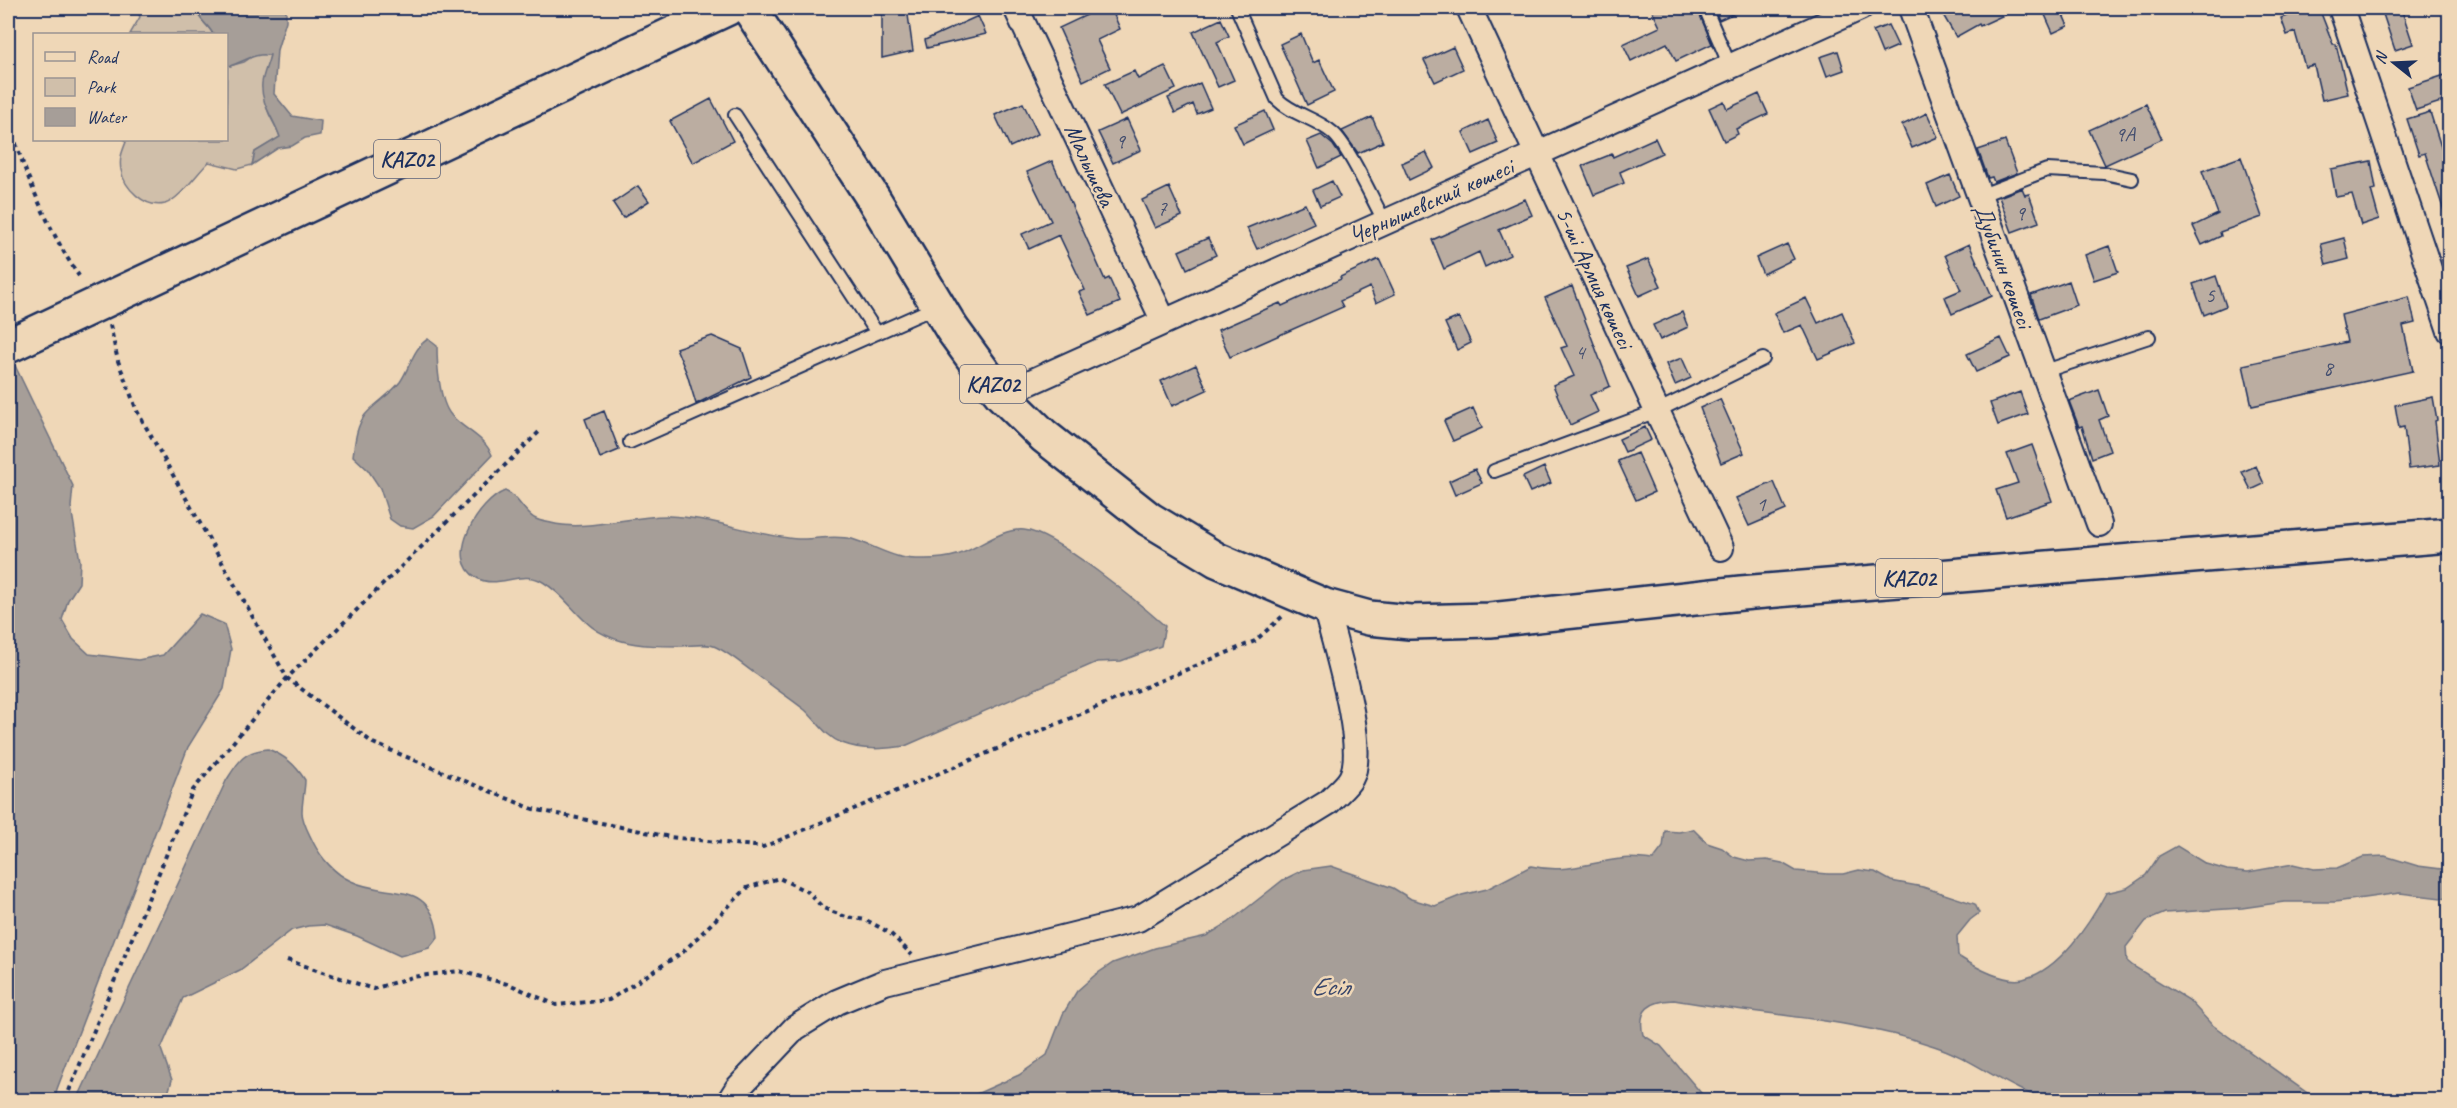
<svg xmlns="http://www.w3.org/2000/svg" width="2457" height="1108" font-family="Caveat,sans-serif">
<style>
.green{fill:#d0bfaa;stroke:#767784;stroke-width:1.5}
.water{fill:#a69e98;stroke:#6e7281;stroke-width:1.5}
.building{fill:#bbada1;stroke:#1b2f5e;stroke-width:1.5}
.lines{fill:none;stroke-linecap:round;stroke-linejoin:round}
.service-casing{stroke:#1b2f5e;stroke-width:16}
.minor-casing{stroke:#1b2f5e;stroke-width:28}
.trunk-casing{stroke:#1b2f5e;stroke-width:38}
.path{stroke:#1b2f5e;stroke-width:4;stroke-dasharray:4.5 4.5;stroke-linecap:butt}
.service{stroke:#efd7b7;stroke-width:12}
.minor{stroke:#efd7b7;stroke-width:24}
.trunk{stroke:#efd7b7;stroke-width:33}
.labels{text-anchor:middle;stroke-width:5;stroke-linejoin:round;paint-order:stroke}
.number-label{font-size:21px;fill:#434e6f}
.shield{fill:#efd7b7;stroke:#5b6179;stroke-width:1.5}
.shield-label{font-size:22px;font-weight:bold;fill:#1b2f5e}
.street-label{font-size:24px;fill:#1b2f5e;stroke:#efd7b7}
.water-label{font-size:26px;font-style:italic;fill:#37456a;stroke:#efd7b7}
</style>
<rect width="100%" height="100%" fill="#efd7b7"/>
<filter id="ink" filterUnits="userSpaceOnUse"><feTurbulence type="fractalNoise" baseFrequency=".0167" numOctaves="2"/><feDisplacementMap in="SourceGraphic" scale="12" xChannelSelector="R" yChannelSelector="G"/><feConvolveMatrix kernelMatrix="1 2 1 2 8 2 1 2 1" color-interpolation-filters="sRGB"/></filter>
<g filter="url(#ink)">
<path class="green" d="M136,8H200L196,9C199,21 208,24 213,34H130L140,17Z
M256,54L270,55C267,68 262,100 268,111C271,120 277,127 280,137L255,152L252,165L237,169L209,162C197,173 180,199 165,204C145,209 124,188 121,170C119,159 122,152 126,142L124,140H226L227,63L230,66L244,62Z"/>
<path class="water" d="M200,8H286V21L277,50L274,94L292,116L321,121L320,135L305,138L292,146L278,148L252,165L255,152L280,137C274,119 260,103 262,83C263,74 268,64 270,55C254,53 245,61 230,66L227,63L226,34H213C208,24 199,21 196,9Z
M428,339L437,346C437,364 439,401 451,415C464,430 484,436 492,455L434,516L413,528L400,526L390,519L380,488L368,470L353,456C355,442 356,427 365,415C375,403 390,395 400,382C410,368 413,348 428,339Z
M8,351L73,486L71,507L80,561L79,583L68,600L62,620L73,639L89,654L138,660L163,655L200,614L224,624L231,649L224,689L188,747L57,1089L55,1100H8Z
M505,491C518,496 522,510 534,518C539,521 546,522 551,523C589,532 630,515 669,516C711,517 757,536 798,539C816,540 833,534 852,539C881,548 892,560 925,559C936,559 947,558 957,555C978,549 1000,528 1024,530C1056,533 1139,603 1165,626L1161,646L1121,661L1097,662L905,746C883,749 863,751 842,743C826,737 817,721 805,710C790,698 773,687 757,675C744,666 731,654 716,647C707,642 691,646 681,646C662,646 640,646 622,641C578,629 576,602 543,582C522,569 497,590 477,578C443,558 479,501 505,491Z
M268,749C285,756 295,764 305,780C305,790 302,801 302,812C302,822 309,833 313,842C321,858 335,874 351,881C388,899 432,878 438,937L429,948L400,956L357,936L325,925L308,926L292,930L240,970L183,998L161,1049L172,1080L166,1100H77L226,781C238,762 243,751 268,749Z
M1693,829L1707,843L1722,848L1734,857L1749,861L1767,860L1782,863L1796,871L1828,874H1843L1859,870L1875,872L1891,881L1923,887L1975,904L1979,913L1970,920L1957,936L1958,956C1975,967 2003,983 2023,979C2059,971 2090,923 2106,893L2127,888L2146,875L2159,856L2177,846L2206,864L2227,870L2248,872L2293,864L2314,869L2337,868L2363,857L2385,856L2418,866L2449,870V899L2400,893L2335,902H2284L2242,908L2165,913L2146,921L2126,947L2127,961L2133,966L2189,1000L2211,1024L2317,1100H2049C2040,1097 2029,1094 2019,1089C1990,1075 1965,1056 1934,1046C1851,1018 1761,1015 1674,1000C1650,1001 1637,1009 1643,1035L1661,1046L1707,1100H963L1019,1075L1047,1055L1063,1014L1077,991L1095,975L1113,963L1155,948L1206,936L1228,923L1283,880L1303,870L1331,866L1393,888L1411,899L1435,906L1462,895L1487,889L1531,866C1565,874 1587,863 1620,859C1631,857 1642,859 1653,860L1663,847L1665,831L1679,832Z"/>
<path class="building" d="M882,8H907L913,51L882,58Z
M1084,8H1111L1120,29L1097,40L1110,68L1083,81L1059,28L1087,15Z
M1651,8H1679L1682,14L1697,8L1712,44L1676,61L1667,43L1631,61L1623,44L1660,27Z
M1714,8H1746L1719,20Z
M1939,8H2019L1980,26L1979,24L1956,37Z
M2042,8H2060L2068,26L2053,33Z
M2310,8H2319L2333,44H2336L2348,94L2322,100L2314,65L2305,67L2295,32L2287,35L2281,18Z
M2381,8H2401L2413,44L2395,50Z
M978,16L986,34L927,48L925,40Z
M1221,19L1229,36L1217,42L1234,80L1218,87L1193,32Z
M1888,25L1898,46L1882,53L1873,31Z
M1301,34L1313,63L1319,60L1334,92L1307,105L1280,44Z
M1453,47L1463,69L1435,82L1424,60Z
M1838,51L1844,70L1827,76L1820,57Z
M1165,66L1176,89L1120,115L1105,84L1134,71L1138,79Z
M2445,75L2450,87V99L2416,110L2408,87Z
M1200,83L1211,108L1197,114L1193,104L1175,113L1168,98Z
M1759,94L1768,114L1736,129L1738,134L1724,141L1709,108L1724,101L1727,109Z
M711,99L733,141L693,163L670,121Z
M1023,103L1038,134L1010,147L995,115Z
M2146,104L2162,139L2105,165L2089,130Z
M1265,111L1273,130L1243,144L1234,125Z
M2430,112L2446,163L2450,162V216L2446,217L2425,153L2419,155L2407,119Z
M1927,113L1938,137L1912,148L1902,125Z
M1372,117L1383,142L1358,153L1342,131Z
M1127,119L1141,150L1113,163L1098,132Z
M1488,120L1498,143L1473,154L1463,132Z
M1321,135L1333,145L1341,157L1319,168L1307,141Z
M1655,138L1662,153L1620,172L1624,183L1594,195L1582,166L1612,154L1613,157Z
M2005,141L2017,173L1994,182L1992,177L1988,178L1978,150Z
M1426,152L1434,168L1409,180L1402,163Z
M2241,157L2262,217L2220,232L2221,236L2202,245L2193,226L2218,214L2202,171Z
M1052,161L1105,280L1109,278L1120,302L1090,315L1079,292L1085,290L1059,235L1029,249L1022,234L1051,221L1027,172Z
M2371,161L2376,189L2371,190L2379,219L2361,225L2352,194L2336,197L2331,169Z
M1950,175L1959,196L1936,207L1927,185Z
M1332,181L1340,197L1320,206L1313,190Z
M638,186L649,201L623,218L613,203Z
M1169,187L1182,216L1155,228L1142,200Z
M2022,188L2025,195L2029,194L2039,222L2012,232L1999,197Z
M1525,199L1532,215L1499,230L1510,255L1485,267L1479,252L1444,269L1432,240Z
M1305,204L1314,223L1257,249L1247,228Z
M1208,238L1216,255L1187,269L1179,251Z
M2344,238L2349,259L2326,265L2321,244Z
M1787,244L1794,259L1763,274L1756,258Z
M1969,244L1992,296L1952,314L1945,297L1961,290L1945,255Z
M2109,246L2118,272L2094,280L2085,255Z
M1379,259L1395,294L1376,303L1370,287L1340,301L1343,307L1230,357L1218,330L1280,303L1282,306L1341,279L1340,277Z
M1648,259L1661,286L1639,296L1626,268Z
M2216,276L2226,306L2204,315L2193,284Z
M2069,281L2077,305L2039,319L2031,295Z
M1572,286L1610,386L1590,395L1598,412L1570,425L1553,385L1574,376L1561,348L1567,346L1545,298Z
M2409,297L2415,323L2403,326L2413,371L2252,406L2243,365L2347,342L2341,315Z
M1806,298L1818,323L1842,312L1855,343L1818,359L1802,325L1783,333L1774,313Z
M1682,312L1688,327L1660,340L1653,325Z
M1459,317L1471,343L1457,350L1445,323Z
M712,336L742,349L751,377L696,404L687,374L676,348Z
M2001,338L2010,357L1976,372L1967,354Z
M1682,358L1691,378L1675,385L1666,364Z
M1196,365L1207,390L1172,406L1161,381Z
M2099,390L2108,416L2099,420L2110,451L2092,458L2082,426L2079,427L2069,401Z
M2020,392L2028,414L1998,425L1990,403Z
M2433,397L2437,420L2435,421L2440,465L2409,469L2404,427L2399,428L2395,405Z
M1720,399L1744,453L1721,463L1700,408Z
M1473,408L1482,428L1453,441L1444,421Z
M604,411L619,450L600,458L585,419Z
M1645,427L1651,440L1625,452L1619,439Z
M2032,445L2052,501L2006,517L1996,490L2018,483L2007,454Z
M1637,453L1654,492L1636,500L1618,461Z
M2256,466L2264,484L2251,490L2242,472Z
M1544,467L1551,483L1530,492L1523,477Z
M1475,469L1482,483L1455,495L1449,481Z
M1774,482L1786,510L1749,526L1736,498Z"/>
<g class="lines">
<g class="service-casing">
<path id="service" d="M1237,8L1277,99C1293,115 1316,118 1333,133C1349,147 1373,201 1385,222
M1705,8L1730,66
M735,115L877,333
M1979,196L2047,170L2104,173L2132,179
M2042,372L2149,337
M630,442L938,306
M1494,471L1657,411L1763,359"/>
</g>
<g class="minor-casing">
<path id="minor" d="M1016,8L1164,322
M1469,8L1721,548
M1911,8L2099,524
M2341,8L2450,331
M1002,395L1860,8
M730,1100L737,1089L795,1028L837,1002L885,982L1138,919L1329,802C1335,795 1346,787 1351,778C1368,748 1334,642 1325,606"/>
</g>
<g class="trunk-casing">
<path id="trunk" d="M749,8L873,198L952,329L984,373L1002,395L1044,436L1149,519L1217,560L1325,606L1369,618L1410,622L1490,620L1741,593L2450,535
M8,346L728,8"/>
</g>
<path class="path" d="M8,117C20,164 51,236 79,276
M110,325L118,361L137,411L287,678L373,743L533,809L670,837L763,847L1255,641L1284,615
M287,960L373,989L412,977L459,971L511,985L556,1005L609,1000L683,952L747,888L779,878L808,892L823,908L846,917L866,920L890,933L912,955
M69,1091L193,790L287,678L539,432"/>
<use href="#service" class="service"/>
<use href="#minor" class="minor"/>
<use href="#trunk" class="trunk"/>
</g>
</g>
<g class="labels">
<g class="number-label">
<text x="2125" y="141">9А</text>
<text x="1120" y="148">9</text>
<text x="1162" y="215">7</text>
<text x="2020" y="220">9</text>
<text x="2210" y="302">5</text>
<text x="1580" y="359">4</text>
<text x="2328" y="375">8</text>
<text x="1761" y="511">1</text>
</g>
<g class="shield">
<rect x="374" y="140" width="66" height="38" rx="4.5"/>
<rect x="960" y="365" width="66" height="38" rx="4.5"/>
<rect x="1876" y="559" width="66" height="38" rx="4.5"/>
</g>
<g class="shield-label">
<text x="407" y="167">KAZ02</text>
<text x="993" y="392">KAZ02</text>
<text x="1909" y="586">KAZ02</text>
</g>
<g class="street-label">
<text transform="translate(1090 165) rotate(65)" y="8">Малышева</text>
<text transform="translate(1431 201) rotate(-24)" y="8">Чернышевский көшесі</text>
<text transform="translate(2004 266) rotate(70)" y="8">Дубинин көшесі</text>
<text transform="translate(1595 278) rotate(65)" y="8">5-ші Армия көшесі</text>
</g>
<g class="water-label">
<text x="1330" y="995">Есіл</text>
</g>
</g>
<rect width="2457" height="1108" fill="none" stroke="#efd7b7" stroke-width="30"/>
<rect x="15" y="15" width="2427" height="1078" fill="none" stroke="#1b2f5e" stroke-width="2" filter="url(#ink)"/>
<rect x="33" y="33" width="195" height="108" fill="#efd7b7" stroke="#9a9493" stroke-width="1.5"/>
<rect x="45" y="52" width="30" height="9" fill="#efd7b7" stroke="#9a9493" stroke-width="1.5"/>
<text x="87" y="63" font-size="18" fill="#1b2f5e">Road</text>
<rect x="45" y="78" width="30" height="18" fill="#d0bfaa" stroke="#9a9493" stroke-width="1.5"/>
<text x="87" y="93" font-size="18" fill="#1b2f5e">Park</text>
<rect x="45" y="108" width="30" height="18" fill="#a69e98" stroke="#9a9493" stroke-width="1.5"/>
<text x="87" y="123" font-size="18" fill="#1b2f5e">Water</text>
<g transform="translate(2394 63) rotate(288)" stroke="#efd7b7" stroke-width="4.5" paint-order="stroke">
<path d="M0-4.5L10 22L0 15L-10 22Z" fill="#1b2f5e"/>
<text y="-9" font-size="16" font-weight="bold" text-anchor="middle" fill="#1b2f5e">N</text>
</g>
</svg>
